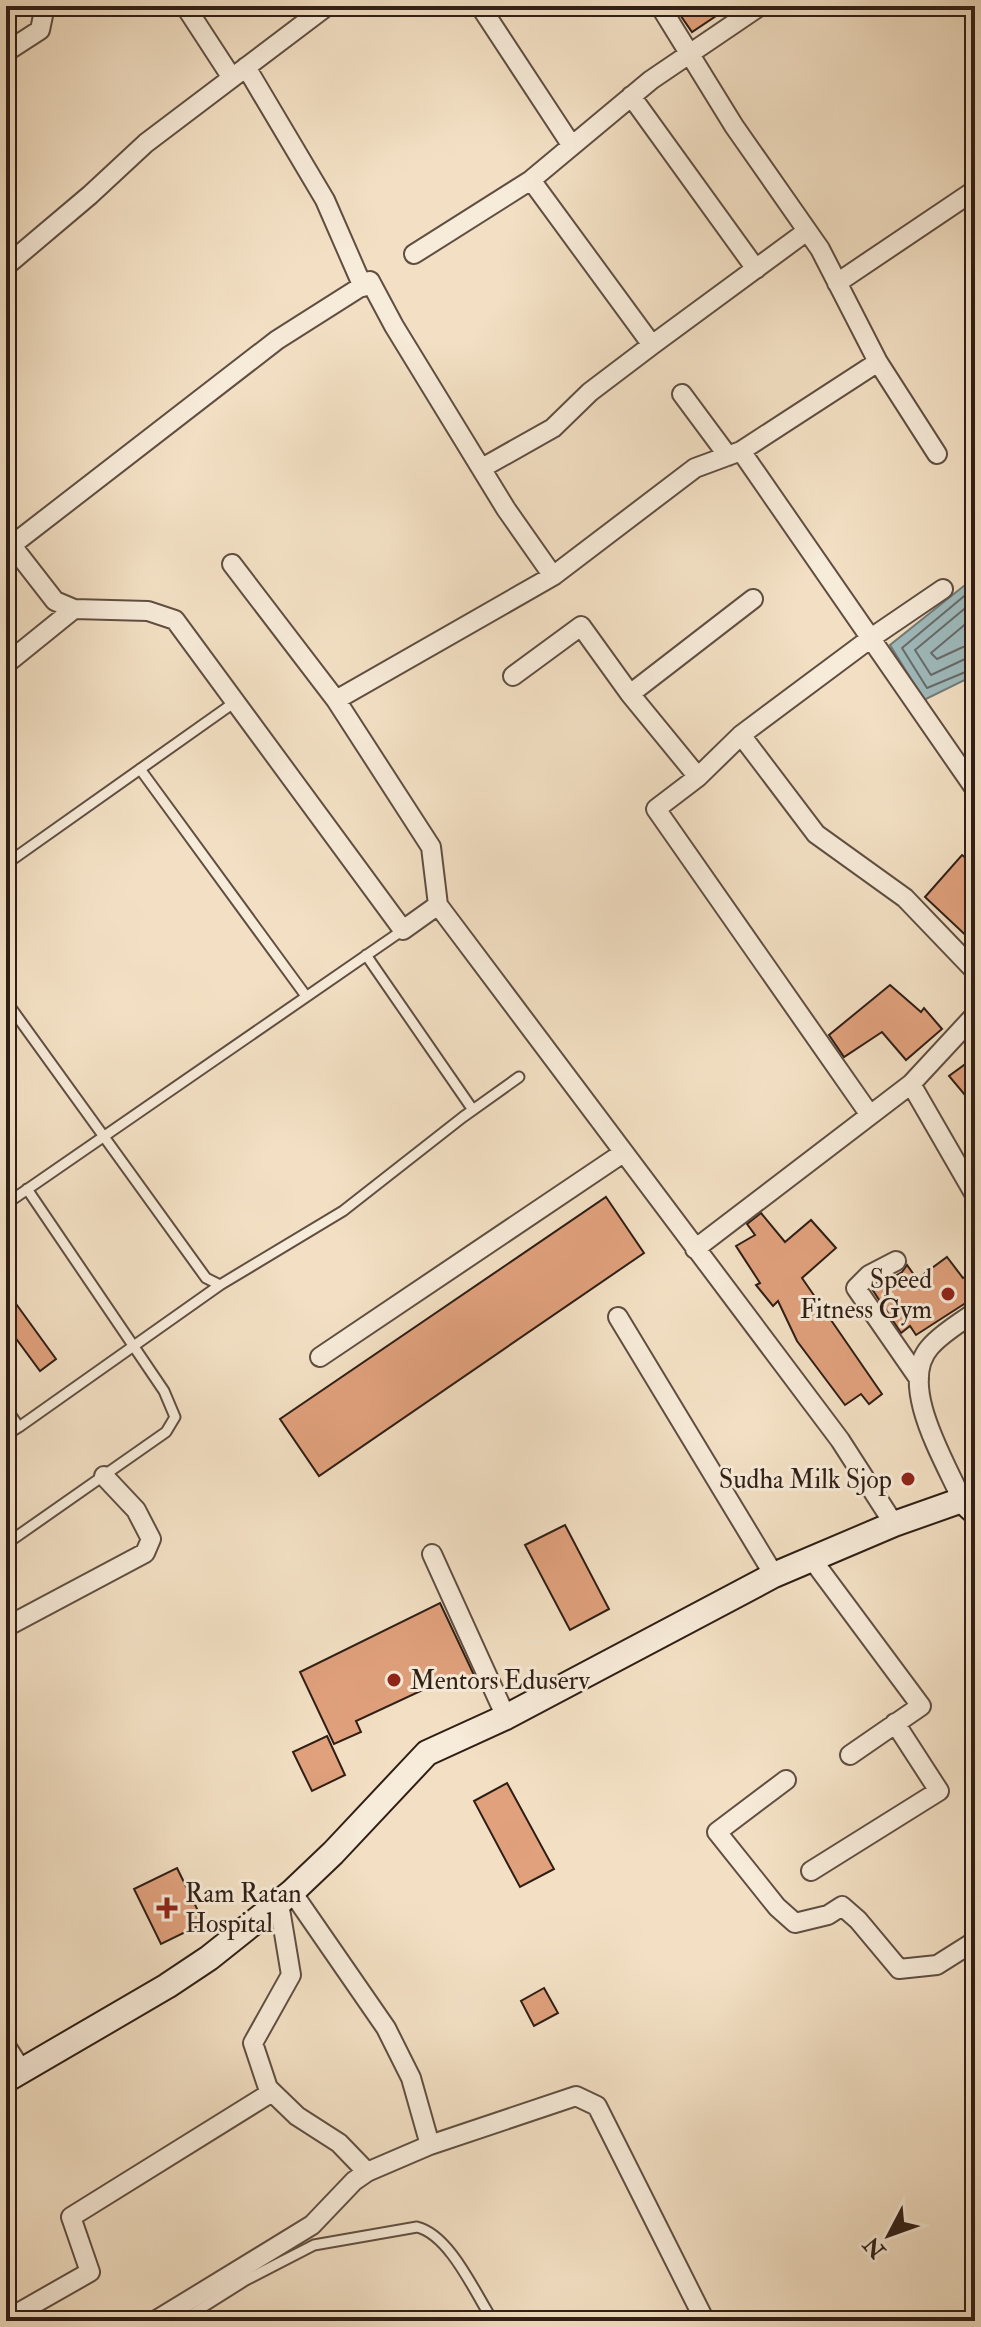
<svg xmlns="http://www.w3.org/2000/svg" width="981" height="2327" font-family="'IM FELL Double Pica',serif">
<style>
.water{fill:#9fbbbd;stroke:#727c7a;stroke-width:2}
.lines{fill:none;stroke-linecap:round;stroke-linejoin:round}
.shore{stroke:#676c6a;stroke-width:2}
.building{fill:#e0a17c;stroke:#2f1e16;stroke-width:2}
.lane-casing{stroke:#604e42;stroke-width:13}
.street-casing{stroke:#604e42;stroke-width:22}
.secondary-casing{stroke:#2f1e16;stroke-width:28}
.lane{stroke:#f7ebd9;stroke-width:9}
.street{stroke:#f7ebd9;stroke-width:18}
.secondary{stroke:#f7ebd9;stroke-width:24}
.poi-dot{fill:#8f2418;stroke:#f7ebd9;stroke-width:3}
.labels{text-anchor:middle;stroke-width:6;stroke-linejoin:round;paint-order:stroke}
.poi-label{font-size:26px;fill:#2f1e16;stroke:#f7ebd9;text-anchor:end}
</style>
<rect width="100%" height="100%" fill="#f3e0c4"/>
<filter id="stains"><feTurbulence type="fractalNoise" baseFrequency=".0025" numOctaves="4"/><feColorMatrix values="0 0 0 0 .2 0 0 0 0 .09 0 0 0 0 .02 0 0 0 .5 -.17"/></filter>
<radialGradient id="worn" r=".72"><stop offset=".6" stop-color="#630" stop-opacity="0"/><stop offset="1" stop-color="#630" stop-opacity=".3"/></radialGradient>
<path class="water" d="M975,577V675L924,700L890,645Z"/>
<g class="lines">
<path class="shore" d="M975,587L902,648L927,688L975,668
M975,600L915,650L931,675L965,659L975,658
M975,616L931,653L937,659L963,647L975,646"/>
</g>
<path class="building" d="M674,6H731L692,32Z
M962,855L975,865V944L925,897Z
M890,985L921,1012L924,1008L942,1029L906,1060L882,1032L844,1057L829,1035Z
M975,1057V1107L949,1076Z
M606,1197L644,1253L319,1476L280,1419Z
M761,1213L785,1242L811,1220L836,1248L802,1278L882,1394L869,1404L861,1394L845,1405L797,1341L778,1301L773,1306L756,1285L760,1283L736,1246L755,1235L747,1224Z
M947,1257L963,1278L965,1277L975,1297L916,1335L910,1326L901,1333L872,1289L902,1272L907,1265L917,1279Z
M6,1290L56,1359L40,1371L6,1325Z
M565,1525L609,1609L570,1630L525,1545Z
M440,1603L474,1675L448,1688L444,1680L356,1721L361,1732L334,1744L300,1672Z
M327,1736L345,1775L312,1791L293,1752Z
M507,1783L554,1869L520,1887L474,1801Z
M177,1868L204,1923L161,1944L134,1889Z
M544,1988L558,2013L534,2026L521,2001Z"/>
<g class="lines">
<g class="lane-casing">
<path id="lane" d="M140,769L306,996
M6,864L235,702
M366,955L473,1110
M6,1001L206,1278L220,1285L343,1211L463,1117L519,1077
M6,1204L403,930
M6,1408L19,1427L6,1435
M19,1427L220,1285
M6,1544L166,1432L175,1417L164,1391L27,1189
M181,2321L246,2280L314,2245L417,2227C450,2235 475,2293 493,2321"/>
</g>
<g class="street-casing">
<path id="street" d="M480,6L572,146
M660,6L734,126L820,249L878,362
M189,12L232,78
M6,52L40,30L45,6
M246,67L325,200L363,287
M631,96L756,269
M531,180L652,345
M414,254L531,180L651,80L760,6
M6,266L90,195L146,143L327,6
M837,283L975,190
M682,394L728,456
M741,451L878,362L937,454
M482,468L553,428L590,392L652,345L807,231
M6,538L55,601L74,609
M12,545L277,340L370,281L394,326L506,509L553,576L695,468L741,451L975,789
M232,564L336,700
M553,576L336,700L431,847L438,905L840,1440L894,1524
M6,664L74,609L148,611L175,620L403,930L438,905
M513,676L581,626L630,694L698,777
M630,694L753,599
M741,735L816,834L905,898L975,971
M911,1084L975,1195
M870,1115L656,809L698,777L741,735L871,638L943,589
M695,1249L911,1084L975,1015
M896,1261L869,1275L856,1288L919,1379
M618,1317L774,1575
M320,1357L623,1153
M962,1500C945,1461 897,1384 930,1347C942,1333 960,1323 975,1312
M432,1554L506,1717
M811,1558L921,1706L850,1755
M6,1627L145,1553L151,1539L136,1510L104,1476
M786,1780L717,1832L777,1907L795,1923L828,1915L842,1906L858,1920L899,1969L937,1965L975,1941
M811,1871L939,1791L895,1723
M292,1892L386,2028L411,2078L430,2145
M279,1903L291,1975L253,2043L268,2088L297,2116L339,2143L367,2172
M6,2046L22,2071
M11,2317L90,2272L71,2217L272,2092
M155,2321L312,2225L354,2181L367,2172L430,2145L576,2096L597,2106L705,2321"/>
</g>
<g class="secondary-casing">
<path id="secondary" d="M6,2080L167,1986L209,1958L292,1892L333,1853L427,1753L506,1717L774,1575L894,1524L962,1500L975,1512"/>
</g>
<use href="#lane" class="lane"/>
<use href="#street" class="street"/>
<use href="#secondary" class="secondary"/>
</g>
<g class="poi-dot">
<circle cx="948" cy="1294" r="8"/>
<circle cx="908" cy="1479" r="8"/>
<circle cx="394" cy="1680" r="8"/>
<path d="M163 1896h8v8h8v8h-8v8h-8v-8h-8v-8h8z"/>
</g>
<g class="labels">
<g class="poi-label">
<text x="932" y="1288">Speed<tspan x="932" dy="30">Fitness Gym</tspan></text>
<text x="892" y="1488">Sudha Milk Sjop</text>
<text x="410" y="1689" text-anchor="start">Mentors Eduserv</text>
<text x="185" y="1902" text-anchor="start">Ram Ratan<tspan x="185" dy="30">Hospital</tspan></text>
</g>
</g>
<rect width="981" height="2327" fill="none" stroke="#f3e0c4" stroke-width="32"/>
<rect x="8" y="8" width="965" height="2311" fill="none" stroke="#2f1e16" stroke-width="4"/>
<rect x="16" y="16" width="949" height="2295" fill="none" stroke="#2f1e16" stroke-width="2"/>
<g transform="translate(889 2235) rotate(229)" stroke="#f7ebd9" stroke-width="6" paint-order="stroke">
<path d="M0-6L14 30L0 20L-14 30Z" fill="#2f1e16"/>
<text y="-12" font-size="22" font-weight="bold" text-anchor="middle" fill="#2f1e16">N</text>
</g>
<rect width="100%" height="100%" filter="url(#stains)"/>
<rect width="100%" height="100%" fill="url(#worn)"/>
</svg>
